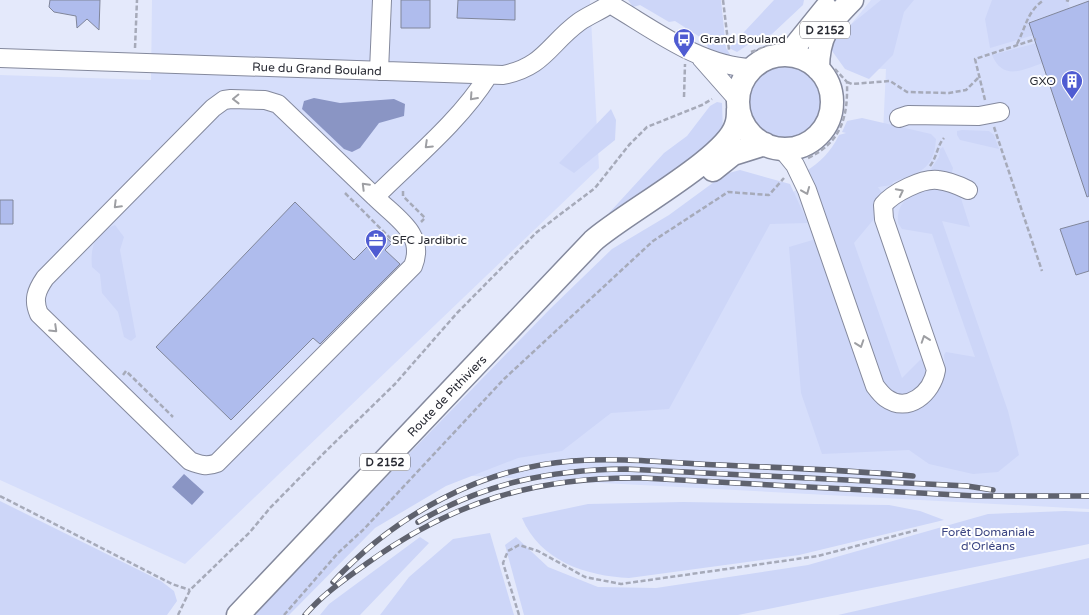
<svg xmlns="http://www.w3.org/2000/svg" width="1089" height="615" font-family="'Varela Round',sans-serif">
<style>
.built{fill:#d6defb}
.green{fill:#cdd6f8}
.water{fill:#8a95c4}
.building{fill:#afbced;stroke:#80869a}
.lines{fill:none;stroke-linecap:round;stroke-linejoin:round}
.minor-casing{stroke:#84899d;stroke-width:20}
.major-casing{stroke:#84899d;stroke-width:25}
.path{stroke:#a6aab9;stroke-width:2.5;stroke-dasharray:5 2.5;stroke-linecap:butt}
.minor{stroke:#fff;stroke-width:18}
.major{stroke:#fff;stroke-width:22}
.rail-casing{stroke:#5f626e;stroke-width:5.5}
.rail{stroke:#fff;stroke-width:4;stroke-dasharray:11;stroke-linecap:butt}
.oneway{stroke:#9e9fa3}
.labels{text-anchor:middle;stroke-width:4;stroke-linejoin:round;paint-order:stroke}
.shield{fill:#fff;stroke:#686970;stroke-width:1}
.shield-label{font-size:11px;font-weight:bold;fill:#272932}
.poi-label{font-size:12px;fill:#272932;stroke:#fff;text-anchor:start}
.street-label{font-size:12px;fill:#272932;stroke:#fff}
.park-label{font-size:12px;fill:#3c4683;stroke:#fff}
</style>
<rect width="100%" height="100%" fill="#e4e9fb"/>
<path class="built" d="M152,0H590L599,168L185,564L0,480V75L151,80Z
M871,0H1089V509L398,472L837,161L851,134L883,133L886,69L849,68L833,46Z"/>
<path class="green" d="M628,0H721L726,48L733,59L709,51L706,41L675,21L669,22L640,5L633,7Z
M774,0H804L803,5L772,34L755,40L737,52L729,48Z
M881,0H914L904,12L893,55L869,79L845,69L827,44Z
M992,0H1067L1070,8L1029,22L1034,35L990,48L985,19Z
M1037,43L1043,63C1022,70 1003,81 992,55Z
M748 102a38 38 0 1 1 76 0a38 38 0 1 1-76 0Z
M717,102L722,103L723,132L706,152L613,219L609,213L664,153L687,136L710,106Z
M611,109L616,120L615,140L574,173L559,163Z
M862,118L931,134L936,139C934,170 919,173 893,182L892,185L878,187L882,193L874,200V219L854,243L902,378L921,359C935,377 916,405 893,395C889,393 885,388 881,385L805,172C820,162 831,152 839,135L846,133L842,132L847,121Z
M962,130L989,131L994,135L999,149L960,140L957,135V131Z
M943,147L953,168L951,176L927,175L939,157L940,149Z
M740,170L790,184L808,223L770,224L669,409L611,413L562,451L518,458L446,486L375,528L289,615H252L550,309L612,249L669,215L725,174Z
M937,186L959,192L970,227L942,221L1008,411L1019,455L998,472L973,474L929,464L909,450L822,454L801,393L789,247L816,239L871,391L902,411C933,406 948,387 944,355L946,352L975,357L932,234L902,229L898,223C896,197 916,193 937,186Z
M115,225L124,237L120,250L136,337L131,341L124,337L118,312L102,293L100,274L92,267C90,246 95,233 115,225Z
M0,501L161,581L174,591L177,601L167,615H0Z
M683,502L889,505L920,511L944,520L799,555L629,578C586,576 540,561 522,518L588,504Z
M1065,511L1089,512V544L738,615H524L505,545L516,537L548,567L598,587L656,588L808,565L988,514Z
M490,533L514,615H380L409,577L453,539Z
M420,537L429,543L360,615H320L329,604Z
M1089,558V615H838Z"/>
<path class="water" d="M314,98L340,103L394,99L405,104L404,116L379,123L360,148L352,152L344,149L302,109L304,101Z
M184,474L204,492L192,505L172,487Z"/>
<path class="building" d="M50,0H100L99,30L87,19L77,28L76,16L54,12L49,7Z
M401,0H430V28H401Z
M458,0H515V20L457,18Z
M1089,1V196L1087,197L1029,23Z
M0,200H13V224H0Z
M295,202L354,260L381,233L392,243L385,250L400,264L320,344L313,338L231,420L156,347Z
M1089,221V271L1076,275L1060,229Z"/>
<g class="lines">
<g class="minor-casing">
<path id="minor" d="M610,4C653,29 700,66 752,68
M0,58L503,75C544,67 549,44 579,22C589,15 600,11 610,4
M701,58L738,100
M379,71L382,0
M899,118L908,115L979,116L1000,112
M782,149L795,165L807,190L875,386C878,390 882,395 886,398C908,414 932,393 936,370L884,219L883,205C893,193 922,178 938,180C949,181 958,185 968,190
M375,197C396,218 426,234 413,266L217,463C207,467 200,465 190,461L39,314C33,300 36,291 45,278L213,108L224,100L231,99L265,100L278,104L375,197C413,159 459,122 488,76"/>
</g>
<g class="major-casing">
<path id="major" d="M788,55L826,8
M738 102a47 47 0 1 1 94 0a47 47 0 1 1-94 0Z
M818,69C818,35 829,23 852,0
M713,170L733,154L765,144
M238,615L593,241C624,213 726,159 736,125C738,120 738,114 738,110"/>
</g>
<path class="path" d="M723,0L729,50
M1066,0L1069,1
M1017,44C1026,27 1027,11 1044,0
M135,48L137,0
M751,52L776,43
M847,82L852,84L890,81L907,92L949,93L966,90L978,78
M684,97L685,64
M985,100L975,59L1036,39
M994,127L1042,271
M808,158C842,142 848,116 847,82L835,69
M930,166C937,157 937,146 944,138
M403,191V196L425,218L421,222
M345,193L397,245L399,244
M123,375L126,371L173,417
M0,496L172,584L190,590
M178,615L190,590L250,532L270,508L326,451L395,384L457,313L537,232L595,188L629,145L647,127L702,105L712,99
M284,615L338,553L364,529L504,379L653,241L728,192L769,195L784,178
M519,615L503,563L508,551L519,545L538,551L585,577L621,584L818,556L917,530"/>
<use href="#minor" class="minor"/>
<use href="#major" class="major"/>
<g class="rail-casing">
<path id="rail" d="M418,522C485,483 549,470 626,469L967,486L993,490
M333,582C395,515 481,468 572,461C621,457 671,463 720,465C784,468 849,470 913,476
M305,615C322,595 345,579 366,564C452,502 537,476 643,478L976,496H1089"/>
</g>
<use href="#rail" class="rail"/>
</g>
<defs><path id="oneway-chevron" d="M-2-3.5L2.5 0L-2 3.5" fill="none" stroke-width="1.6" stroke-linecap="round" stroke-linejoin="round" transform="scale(1.25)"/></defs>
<g class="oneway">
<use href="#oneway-chevron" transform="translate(473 97) rotate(132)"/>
<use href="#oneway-chevron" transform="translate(236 99) rotate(179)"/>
<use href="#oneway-chevron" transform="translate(428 145) rotate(136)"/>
<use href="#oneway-chevron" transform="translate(365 186) rotate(-135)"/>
<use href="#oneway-chevron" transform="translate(806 191) rotate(68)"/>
<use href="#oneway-chevron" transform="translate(900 192) rotate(-27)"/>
<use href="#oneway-chevron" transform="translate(117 205) rotate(135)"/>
<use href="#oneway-chevron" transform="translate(54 329) rotate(44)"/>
<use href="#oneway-chevron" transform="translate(925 339) rotate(-109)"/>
<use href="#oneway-chevron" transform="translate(860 344) rotate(71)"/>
</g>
<defs>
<g id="bus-pin" transform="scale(1.125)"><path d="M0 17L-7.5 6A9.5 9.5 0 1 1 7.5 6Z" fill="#4f5cd2" stroke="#fff"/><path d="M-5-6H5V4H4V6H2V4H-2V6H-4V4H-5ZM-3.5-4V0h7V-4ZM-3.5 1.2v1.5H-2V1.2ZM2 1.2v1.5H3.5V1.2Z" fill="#fff"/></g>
<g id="building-pin" transform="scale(1.125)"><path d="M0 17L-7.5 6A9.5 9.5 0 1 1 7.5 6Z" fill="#4f5cd2" stroke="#fff"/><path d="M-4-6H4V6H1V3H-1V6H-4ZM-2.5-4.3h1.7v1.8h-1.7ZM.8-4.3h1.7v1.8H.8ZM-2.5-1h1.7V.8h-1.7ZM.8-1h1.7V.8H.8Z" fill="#fff"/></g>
<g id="office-pin" transform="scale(1.125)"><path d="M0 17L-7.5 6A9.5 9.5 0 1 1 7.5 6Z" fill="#4f5cd2" stroke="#fff"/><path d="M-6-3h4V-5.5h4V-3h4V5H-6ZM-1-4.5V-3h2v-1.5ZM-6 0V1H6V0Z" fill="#fff"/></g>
</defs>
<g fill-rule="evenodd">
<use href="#bus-pin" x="684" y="39"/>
<use href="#building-pin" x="1072" y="81"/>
<use href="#office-pin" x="376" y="240"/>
</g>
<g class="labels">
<g class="shield">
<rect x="800" y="21.5" width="50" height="17" rx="4"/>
<rect x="360" y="453.5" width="50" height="17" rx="4"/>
</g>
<g class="shield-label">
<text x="825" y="34">D 2152</text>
<text x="385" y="466">D 2152</text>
</g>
<g class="poi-label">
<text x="700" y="43">Grand Bouland</text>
<text x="1056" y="85" text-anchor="end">GXO</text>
<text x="392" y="244">SFC Jardibric</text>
</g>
<g class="street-label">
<text transform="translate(317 69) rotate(2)" y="4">Rue du Grand Bouland</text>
<text transform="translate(447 396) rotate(-46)" y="4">Route de Pithiviers</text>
</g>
<g class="park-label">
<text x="988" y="536">Forêt Domaniale<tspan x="988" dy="14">d'Orléans</tspan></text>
</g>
</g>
</svg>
